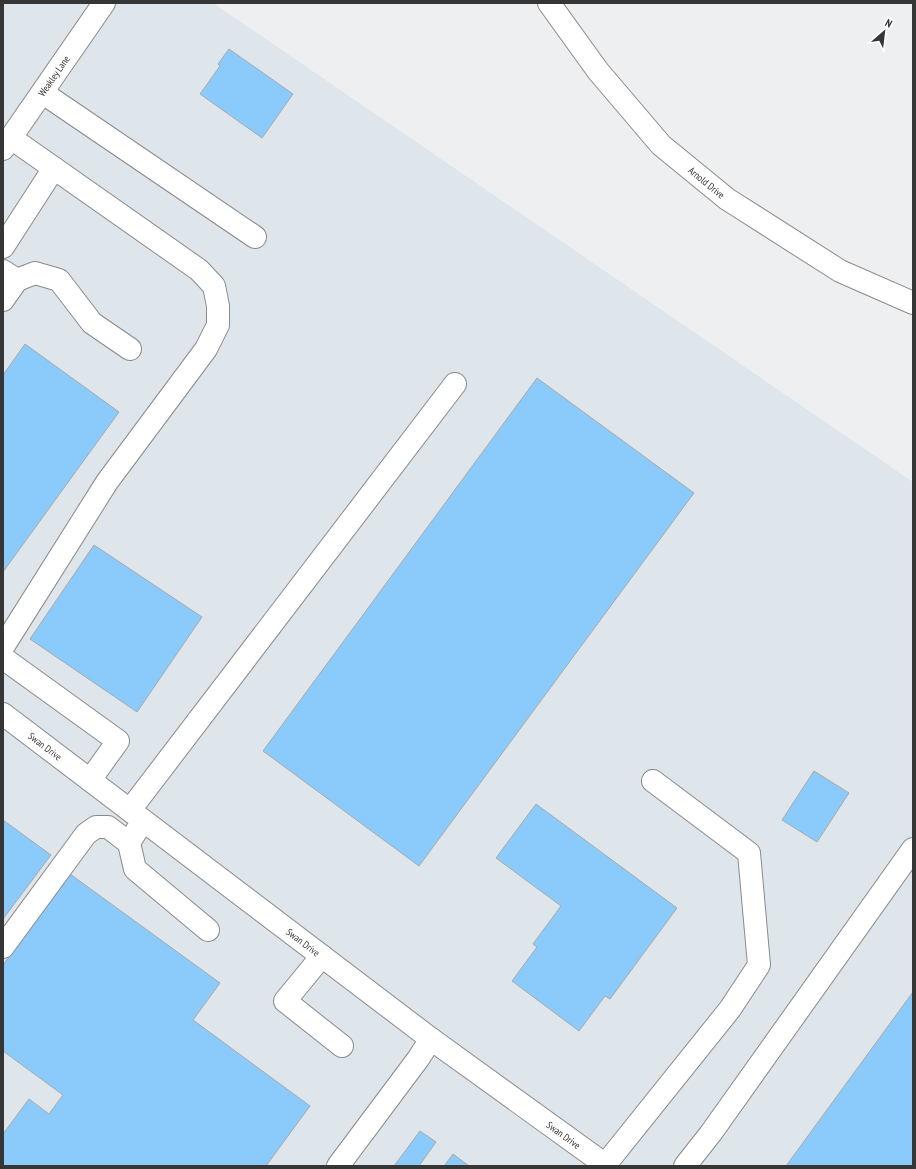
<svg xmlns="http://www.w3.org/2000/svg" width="916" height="1169" font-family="'PT Sans Narrow',sans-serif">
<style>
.built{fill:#dee5eb}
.building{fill:#8acbfc;stroke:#a8a9aa}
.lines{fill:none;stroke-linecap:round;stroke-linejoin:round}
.minor-casing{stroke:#898a8b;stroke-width:24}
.major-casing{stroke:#898a8b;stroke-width:24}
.minor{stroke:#fff;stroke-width:22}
.major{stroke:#fff;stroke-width:22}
.labels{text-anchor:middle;stroke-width:3;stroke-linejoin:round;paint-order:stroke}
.street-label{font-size:10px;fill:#363637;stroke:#fff}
</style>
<rect width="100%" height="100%" fill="#eeeff0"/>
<path class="built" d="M3,3H213L913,482V1166H3Z"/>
<path class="building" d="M229,49L293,94L262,138L200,94L220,66L218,64Z
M25,344L119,412L3,572V375Z
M537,378L694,493L419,866L263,751Z
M94,545L202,617L137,712L30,639Z
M814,771L849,793L817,842L782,820Z
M536,804L677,908L610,999L605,996L579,1031L512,981L537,947L533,944L561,906L496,858Z
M3,820L51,855L3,919Z
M70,874L220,983L193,1020L310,1106L266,1166H3V1134L29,1099L49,1114L63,1095L3,1051V965Z
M913,992V1166H786Z
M420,1131L436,1142L419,1166H394Z
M453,1154L469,1166H444Z"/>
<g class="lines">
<g class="minor-casing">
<g id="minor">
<path id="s1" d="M549,3L598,71L661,145L727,199L840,271L913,303"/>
<path d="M43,93L255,237"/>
<path d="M3,247L54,168"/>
<path d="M3,271L17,280L35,273L59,280L92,323L130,349"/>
<path d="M3,300L17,280"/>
<path d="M3,647L107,482L206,349L218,325V306L214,286L199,270L11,138"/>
<path d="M3,658L118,741L90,780"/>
<path id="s2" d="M3,714L431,1039L607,1166"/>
<path d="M130,810L455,384"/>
<path d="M137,830L129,843L135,869L208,930"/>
<path d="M3,947L86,834L96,827H108L129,843"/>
<path d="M322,956L285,1001L342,1046"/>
<path d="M605,1165L730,1009L759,965L749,853L653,781"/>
<path d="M338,1166L418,1059L431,1039"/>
<path d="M685,1166L711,1133L913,849"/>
</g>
</g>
<g class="major-casing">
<g id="major">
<path id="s3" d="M3,149L104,3"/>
</g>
</g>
<use href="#minor" class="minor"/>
<use href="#major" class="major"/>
</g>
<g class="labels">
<g class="street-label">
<text dy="4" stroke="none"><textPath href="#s3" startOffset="89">Weakley Lane</textPath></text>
<text dy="4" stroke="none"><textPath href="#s1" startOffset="240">Arnold Drive</textPath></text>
<text dy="4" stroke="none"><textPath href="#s2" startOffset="53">Swan Drive</textPath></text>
<text dy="4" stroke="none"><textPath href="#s2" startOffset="377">Swan Drive</textPath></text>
<text dy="4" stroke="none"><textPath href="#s2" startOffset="701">Swan Drive</textPath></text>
</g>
</g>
<rect width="916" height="1169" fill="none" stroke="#363637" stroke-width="8"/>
<g transform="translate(884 32) rotate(28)" stroke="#ffffff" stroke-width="3" paint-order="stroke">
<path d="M0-3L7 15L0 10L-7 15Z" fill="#363637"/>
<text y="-6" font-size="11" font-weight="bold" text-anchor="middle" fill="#363637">N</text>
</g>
</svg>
